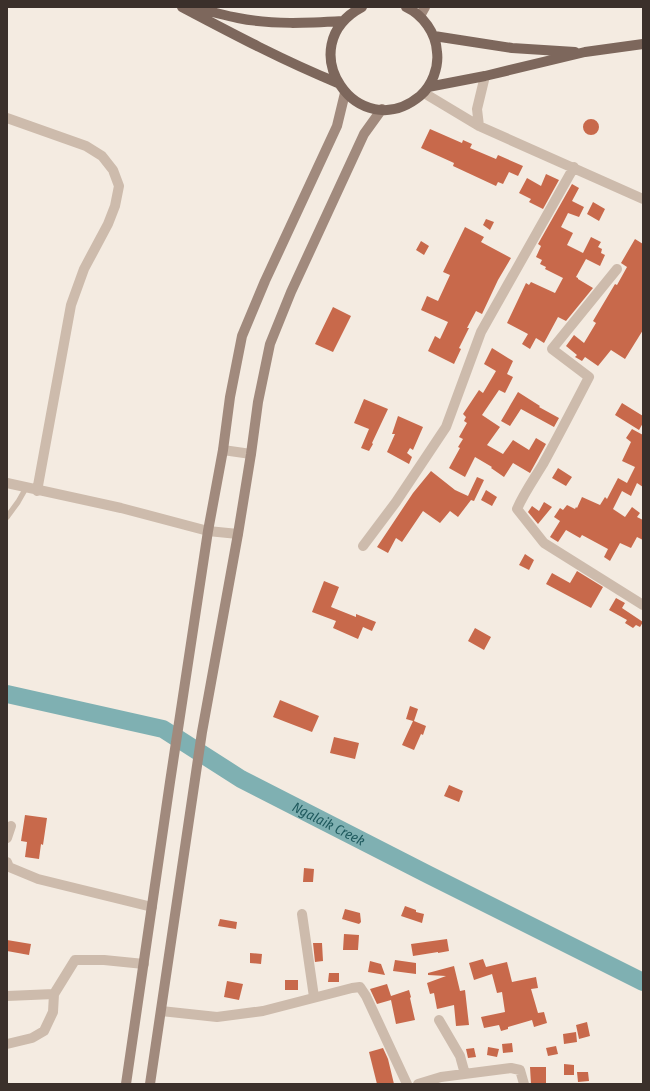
<svg xmlns="http://www.w3.org/2000/svg" width="650" height="1091" font-family="'Fira Sans Condensed',sans-serif">
<style>
.lines{fill:none;stroke-linecap:round;stroke-linejoin:round}
.river{stroke:#7fb0b2;stroke-width:18}
.building{fill:#c8694b}
.service{stroke:#cdbbac;stroke-width:5.5}
.minor{stroke:#cdbbac;stroke-width:10}
.secondary{stroke:#a18a7d;stroke-width:10}
.primary{stroke:#7d675c;stroke-width:10}
.labels{text-anchor:middle;stroke-width:3;stroke-linejoin:round;paint-order:stroke}
.water-label{font-size:14px;font-style:italic;fill:#1f5a5e;stroke:#fbf5ee}
</style>
<rect width="100%" height="100%" fill="#f4ebe1"/>
<g class="lines">
<path class="river" id="s1" d="M7,694L163,729L241,779L429,875L643,982"/>
</g>
<path class="building" d="M583 127a8 8 0 1 1 16 0a8 8 0 1 1-16 0Z
M430,129L462,143L463,140L472,144L470,148L496,159L498,155L523,166L518,176L509,172L503,184L498,182L496,186L453,166L454,163L421,148Z
M546,174L559,180L543,209L529,202L531,199L519,193L527,178L541,186Z
M572,184L579,188L572,201L584,207L579,217L568,213L561,227L573,233L567,245L583,253L591,237L601,242L598,247L602,249L601,253L605,255L600,266L586,259L576,277L578,278V279L593,288L566,321L558,317L544,343L536,338L530,349L522,344L528,334L507,323L526,283L529,285L531,282L555,293L563,278L545,269L546,267L540,264L542,260L536,257L541,246L538,244Z
M593,202L605,209L599,221L587,214Z
M486,219L494,222L490,230L483,225Z
M465,227L484,237L481,242L511,258L498,280L482,314L476,311L467,328H469L459,348L461,349L454,364L428,351L435,336L440,339L448,322L421,310L427,296L438,301L450,275L443,272Z
M635,239L643,244V330L625,359L611,350L598,366L585,357L582,361L575,357L577,355L566,346L574,335L584,343L596,323L593,321L615,284L617,285L627,267L621,263Z
M421,241L429,246L424,255L416,250Z
M333,307L351,316L333,352L315,344Z
M492,348L513,361L507,374L513,377L505,393L499,390L482,415L500,427L487,445L503,454L513,440L529,450L536,438L546,444L530,473L513,463L504,477L491,468L492,467L475,457L465,477L449,468L460,448L458,447L463,439L459,437L467,423L464,421L466,417L463,414L479,390L483,393L496,371L484,364Z
M518,392L540,406L539,407L559,418L554,427L521,409L510,426L501,421Z
M364,399L388,409L372,443L373,444L369,451L361,448L369,429L354,423Z
M622,403L643,416V423L639,430L615,415Z
M398,416L423,427L413,450L410,448L407,453L412,457L409,464L387,452L395,434H392Z
M632,429L643,435V487L637,483L631,496L622,491L613,509L625,517L632,507L640,513L637,517L643,520V540L637,537L631,548L620,543L610,561L604,557L608,549L582,535L580,538L566,530L558,542L550,537L560,521L554,517L560,508L563,510L567,505L575,509L576,507L577,508L582,497L600,505L605,497L607,499L618,478L627,483L635,467L622,461L631,442L626,438Z
M558,468L572,477L566,486L552,478Z
M431,471L455,490L468,496L477,477L484,480L474,501L471,500L458,517L450,511L440,523L423,511L402,542L396,538L388,553L377,547L413,493Z
M486,490L497,497L492,506L481,500Z
M544,502L552,507L538,524L528,512L532,506L539,511Z
M525,554L534,560L529,570L519,565Z
M577,571L603,587L591,608L546,584L552,573L570,583Z
M324,581L339,587L331,607L356,617V614L376,622L372,631L363,627L358,639L333,628L336,621L312,612Z
M616,598L625,603L622,608L643,622L640,627L636,625L633,628L625,623L627,620L609,610Z
M475,628L491,637L484,650L468,641Z
M280,700L319,716L312,732L273,717Z
M410,706L418,709L414,721L426,726L423,735L421,734L414,750L402,745L413,721L406,719Z
M334,737L359,743L355,759L330,753Z
M449,785L463,791L459,802L444,796Z
M25,815L47,818L43,845L41,844L39,859L25,857L27,842L21,841Z
M304,868L314,869L313,882H303Z
M405,906L416,910V912L424,914L422,923L401,916Z
M345,909L360,913L361,922L359,924L342,919Z
M220,919L237,922L236,929L218,926Z
M344,934L359,935L358,950H343Z
M447,939L449,951L438,953V952L413,956L411,944Z
M7,940L31,944L29,955L7,951Z
M313,943H322L323,961L315,962Z
M250,953L262,954L261,964L250,963Z
M483,959L486,967L507,962L512,982L536,977L538,988L531,989L538,1013L544,1012L547,1023L534,1027L532,1020L508,1027V1029L501,1031L499,1025L484,1028L481,1017L505,1012L502,992L497,993L492,974L474,980L469,963Z
M395,960L416,963V974L393,971Z
M370,961L381,964L385,975L368,972Z
M454,966L460,991L465,990L469,1025L456,1026L454,1005L437,1009L434,993L430,994L427,983L446,976L428,975V973Z
M329,973H339V982H328Z
M285,980H298V990H285Z
M227,981L243,984L239,1000L224,997Z
M387,984L391,996L409,990L411,997L410,998L415,1020L396,1024L391,1000L377,1004L370,989Z
M587,1022L590,1036L579,1039L576,1025Z
M576,1032L577,1042L564,1044L563,1034Z
M512,1043L513,1052L503,1053L502,1044Z
M556,1046L558,1054L548,1056L546,1048Z
M488,1047L499,1049L497,1057L487,1055Z
M383,1048L388,1059L394,1084H377L369,1052Z
M474,1048L476,1057L468,1058L466,1049Z
M564,1064L574,1065V1075H564Z
M530,1067H546V1084H531Z
M577,1072H588L589,1081L578,1082Z"/>
<g class="lines">
<path class="service" d="M7,517L18,502L26,488"/>
<path class="minor" d="M424,93L479,126L643,199
M7,118L86,146L102,156L113,170L119,186L115,206L108,224L84,269L71,305L37,491
M479,126L477,109L485,76
M617,269L552,349L589,377C574,406 559,435 543,464C534,479 524,493 517,509L544,543L643,605
M223,450L251,454
M7,483L121,508L208,531L238,534
M363,546L396,502L446,427L481,332L574,167
M7,838L11,826
M7,862L9,867L38,879L152,907
M302,914L314,997
M7,996L54,994
M161,1011L217,1017L263,1011L352,988L360,987L366,996L407,1084
M439,1020L460,1056L465,1074
M7,1044L32,1038L44,1031L53,1012L54,994L75,960H104L144,964
M418,1084L441,1077L511,1068L520,1070L524,1084"/>
<path class="secondary" d="M420,16L425,7
M126,1084L170,782L208,531L223,450L230,397L242,336L265,281L337,126L345,93
M150,1084L202,732L238,534L251,454L258,402L270,344L291,292L364,134L382,109"/>
<path class="primary" d="M182,7C233,34 284,61 338,83
M193,7C208,11 223,15 238,18C273,25 308,23 343,21
M362,7C289,46 358,147 420,96C432,86 439,67 437,52C436,33 423,15 406,7
M434,36L512,48L575,52
M428,87L485,76L585,52L643,44"/>
</g>
<g class="labels">
<g class="water-label">
<text dy="5" stroke="none"><textPath href="#s1" startOffset="351">Ngalaik Creek</textPath></text>
</g>
</g>
<rect width="650" height="1091" fill="none" stroke="#3b302b" stroke-width="16"/>
</svg>
